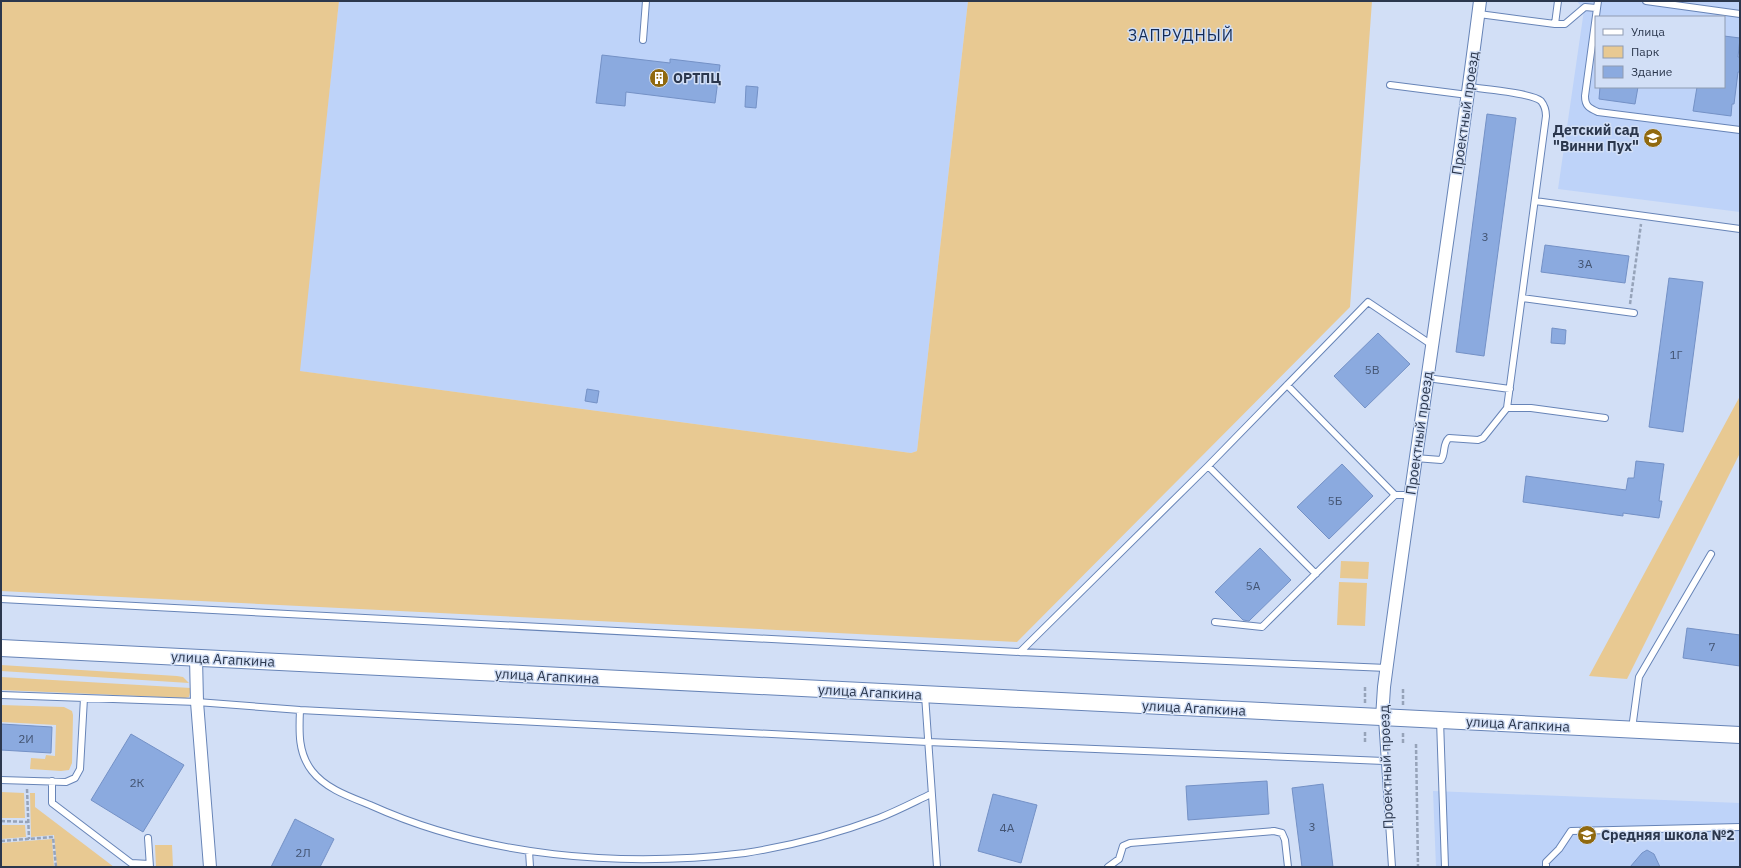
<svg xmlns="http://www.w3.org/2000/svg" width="1741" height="868" font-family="'IBM Plex Sans',sans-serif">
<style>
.built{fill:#bed3f9;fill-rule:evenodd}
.green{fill:#e8c992}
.building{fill:#8baadf;stroke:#7491c6}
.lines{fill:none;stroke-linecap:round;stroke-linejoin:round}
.lane-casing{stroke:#6784b7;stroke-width:8}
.street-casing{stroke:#6784b7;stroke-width:14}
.secondary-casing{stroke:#6784b7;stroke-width:18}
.path{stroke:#96a3b9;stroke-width:2.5;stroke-dasharray:4 2;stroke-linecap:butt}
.lane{stroke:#fff;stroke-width:6}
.street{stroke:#fff;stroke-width:12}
.secondary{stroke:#fff;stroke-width:16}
.labels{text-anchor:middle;stroke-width:3;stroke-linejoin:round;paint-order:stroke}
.number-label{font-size:12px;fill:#435472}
.poi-label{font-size:14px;font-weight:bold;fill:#2b374d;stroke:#d2dff6;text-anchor:start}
.street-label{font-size:14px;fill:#2b374d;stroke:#d2dff6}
.quarter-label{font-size:16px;letter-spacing:1px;fill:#132b57;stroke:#d2dff6}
</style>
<rect width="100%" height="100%" fill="#d2dff6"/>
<path class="built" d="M339,1H968L917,451L911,453L299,371Z
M1577,1H1740V212L1558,189L1584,10ZM1596,17H1724V87H1596Z
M1433,791L1740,803V867H1436Z"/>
<path class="green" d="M1,1H339L300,371L911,453L917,451L968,1H1372L1350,307L1017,642L1,591Z
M1740,396V453L1627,679L1589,676Z
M1341,561L1369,562L1368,579L1340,578Z
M1339,582L1367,583L1365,626L1337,625Z
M1,665L177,676L183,677L189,683L1,671Z
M1,677L191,688L189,697L185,698L1,690Z
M1,705L64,707L72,711L73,715L72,763L69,770L61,771L30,769L31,758L45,759L46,755L55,756L56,725L1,722Z
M1,792L24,793L25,818H1Z
M30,793H35V807L114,867H57L54,835L31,837Z
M1,825H25L26,837L1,839Z
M52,839L54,867H1V843Z
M155,845H172L173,867H156Z"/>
<path class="building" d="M1724,36L1740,38L1738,57H1740V72H1738L1734,104H1732L1731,116L1693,111L1697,87H1724Z
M602,55L670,63V59L720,65L715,103L626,92L625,106L596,103Z
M746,86L758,87L756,108L745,107Z
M1600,87H1638L1635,104L1599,99Z
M1487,114L1516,118L1484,356L1456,352Z
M1545,245L1629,256L1625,283L1541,272Z
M1669,278L1703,282L1683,432L1649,427Z
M1552,328L1566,330L1565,344L1551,343Z
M1378,333L1410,364L1365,408L1334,376Z
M587,389L599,391L597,403L585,401Z
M1636,461L1664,464L1659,501H1662L1659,518L1623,513V516L1523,502L1526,476L1626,490L1628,478H1634Z
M1342,464L1373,496L1329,539L1297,507Z
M1260,548L1291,580L1249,621L1243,620L1215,592Z
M1687,628L1740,635V666L1683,658Z
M1,724L52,727L51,753L1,750Z
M131,734L184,765L143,832L91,800Z
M1267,781L1269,814L1188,820L1186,786Z
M1323,784L1333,867H1302L1292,788Z
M993,794L1037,805L1021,863L978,851Z
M295,819L334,839L320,867H271Z
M1647,850L1654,854L1660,867H1630L1642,853Z"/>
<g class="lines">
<g class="lane-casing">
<path id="lane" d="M1598,1L1585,96C1585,106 1589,108 1598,112L1740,130
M1646,1L1740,14
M1479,14L1555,24L1558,1
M1555,24H1565L1585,7L1596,8
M643,40L646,1
M1390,85L1468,95
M1535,201L1740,229
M1522,298L1634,313
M1427,378L1510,389
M1287,385L1395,495H1410
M1507,408H1531L1605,418
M1415,458L1441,460C1446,454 1442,444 1449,438L1478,440L1483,438L1507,408L1546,116C1546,110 1545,106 1541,101C1532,93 1484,89 1469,87
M1208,466L1316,574
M1,599L1020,652L1387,668
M1215,622L1262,627L1395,495
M1020,652L1208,466L1368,302L1432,345
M1,695L197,702L300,710L928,742L1384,761
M925,695L937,867
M300,710C299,732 298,753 312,771C326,789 350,797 370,805C485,857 620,868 745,853C790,846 836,834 879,818C897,811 914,802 931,794
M1382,718L1392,867
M1440,720L1445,867
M1632,729L1639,677L1711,554
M1,780L66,782L75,778L80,769L84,698
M52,781V803L131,863L149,864
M148,838L150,867
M529,851L530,867
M1108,867L1119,859L1123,846L1130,843L1274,831L1282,833L1285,840L1288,867
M1546,867V862L1559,849L1571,831L1740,827"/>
</g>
<g class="street-casing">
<path id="street" d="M196,658L197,702L210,867
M1382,718L1384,687C1414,458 1451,230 1480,1"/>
</g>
<g class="secondary-casing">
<path id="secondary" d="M1,648L1740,735"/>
</g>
<path class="path" d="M1630,304L1641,224
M1365,703V686
M1403,705V688
M1365,742V730
M1403,743V732
M1416,744L1418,867
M27,789L29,839
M1,821L28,822
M1,841L53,837L56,867"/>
<use href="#lane" class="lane"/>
<use href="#street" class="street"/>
<use href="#secondary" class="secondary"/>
</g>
<defs>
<g id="building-disc" transform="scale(1)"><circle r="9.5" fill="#90690f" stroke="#d2dff6"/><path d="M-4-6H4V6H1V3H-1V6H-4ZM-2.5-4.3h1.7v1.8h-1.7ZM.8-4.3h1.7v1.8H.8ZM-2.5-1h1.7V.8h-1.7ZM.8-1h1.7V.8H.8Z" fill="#fff"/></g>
<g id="school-disc" transform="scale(1)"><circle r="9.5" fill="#90690f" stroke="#d2dff6"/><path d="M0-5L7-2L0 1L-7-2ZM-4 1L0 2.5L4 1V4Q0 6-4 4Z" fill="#fff"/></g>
</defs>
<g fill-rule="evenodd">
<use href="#building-disc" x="659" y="78"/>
<use href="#school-disc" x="1653" y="138"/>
<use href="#school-disc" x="1587" y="835"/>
</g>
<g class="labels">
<g class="number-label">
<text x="1485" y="241">3</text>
<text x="1585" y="268">3А</text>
<text x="1676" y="359">1Г</text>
<text x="1372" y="374">5В</text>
<text x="1335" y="505">5Б</text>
<text x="1253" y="590">5А</text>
<text x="1712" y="651">7</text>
<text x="26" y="743">2И</text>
<text x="137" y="787">2К</text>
<text x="1312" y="831">3</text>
<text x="1007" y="832">4А</text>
<text x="303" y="857">2Л</text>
</g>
<g class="poi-label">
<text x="673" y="83">ОРТПЦ</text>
<text x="1639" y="135" text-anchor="end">Детский сад<tspan x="1639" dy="16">"Винни Пух"</tspan></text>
<text x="1601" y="840">Средняя школа №2</text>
</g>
<g class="street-label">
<text transform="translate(1465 113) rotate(-82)" y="5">Проектный проезд</text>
<text transform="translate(1419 433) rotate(-82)" y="5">Проектный проезд</text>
<text transform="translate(223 659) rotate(3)" y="5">улица Агапкина</text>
<text transform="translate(547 676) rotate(3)" y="5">улица Агапкина</text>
<text transform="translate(870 692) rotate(3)" y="5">улица Агапкина</text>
<text transform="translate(1194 708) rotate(3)" y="5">улица Агапкина</text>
<text transform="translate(1518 724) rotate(3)" y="5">улица Агапкина</text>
<text transform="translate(1386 767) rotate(-92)" y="5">Проектный проезд</text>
</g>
<g class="quarter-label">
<text x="1181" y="41">ЗАПРУДНЫЙ</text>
</g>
</g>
<rect width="1741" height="868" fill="none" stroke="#2b374d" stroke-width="4"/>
<rect x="1595" y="16" width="130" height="72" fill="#d2dff6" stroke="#8f9cb2"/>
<rect x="1603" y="29" width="20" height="6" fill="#ffffff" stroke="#8f9cb2"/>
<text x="1631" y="36" font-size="12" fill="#2b374d">Улица</text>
<rect x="1603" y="46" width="20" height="12" fill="#e8c992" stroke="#8f9cb2"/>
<text x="1631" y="56" font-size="12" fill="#2b374d">Парк</text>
<rect x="1603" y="66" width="20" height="12" fill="#8baadf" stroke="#8f9cb2"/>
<text x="1631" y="76" font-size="12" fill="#2b374d">Здание</text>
</svg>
